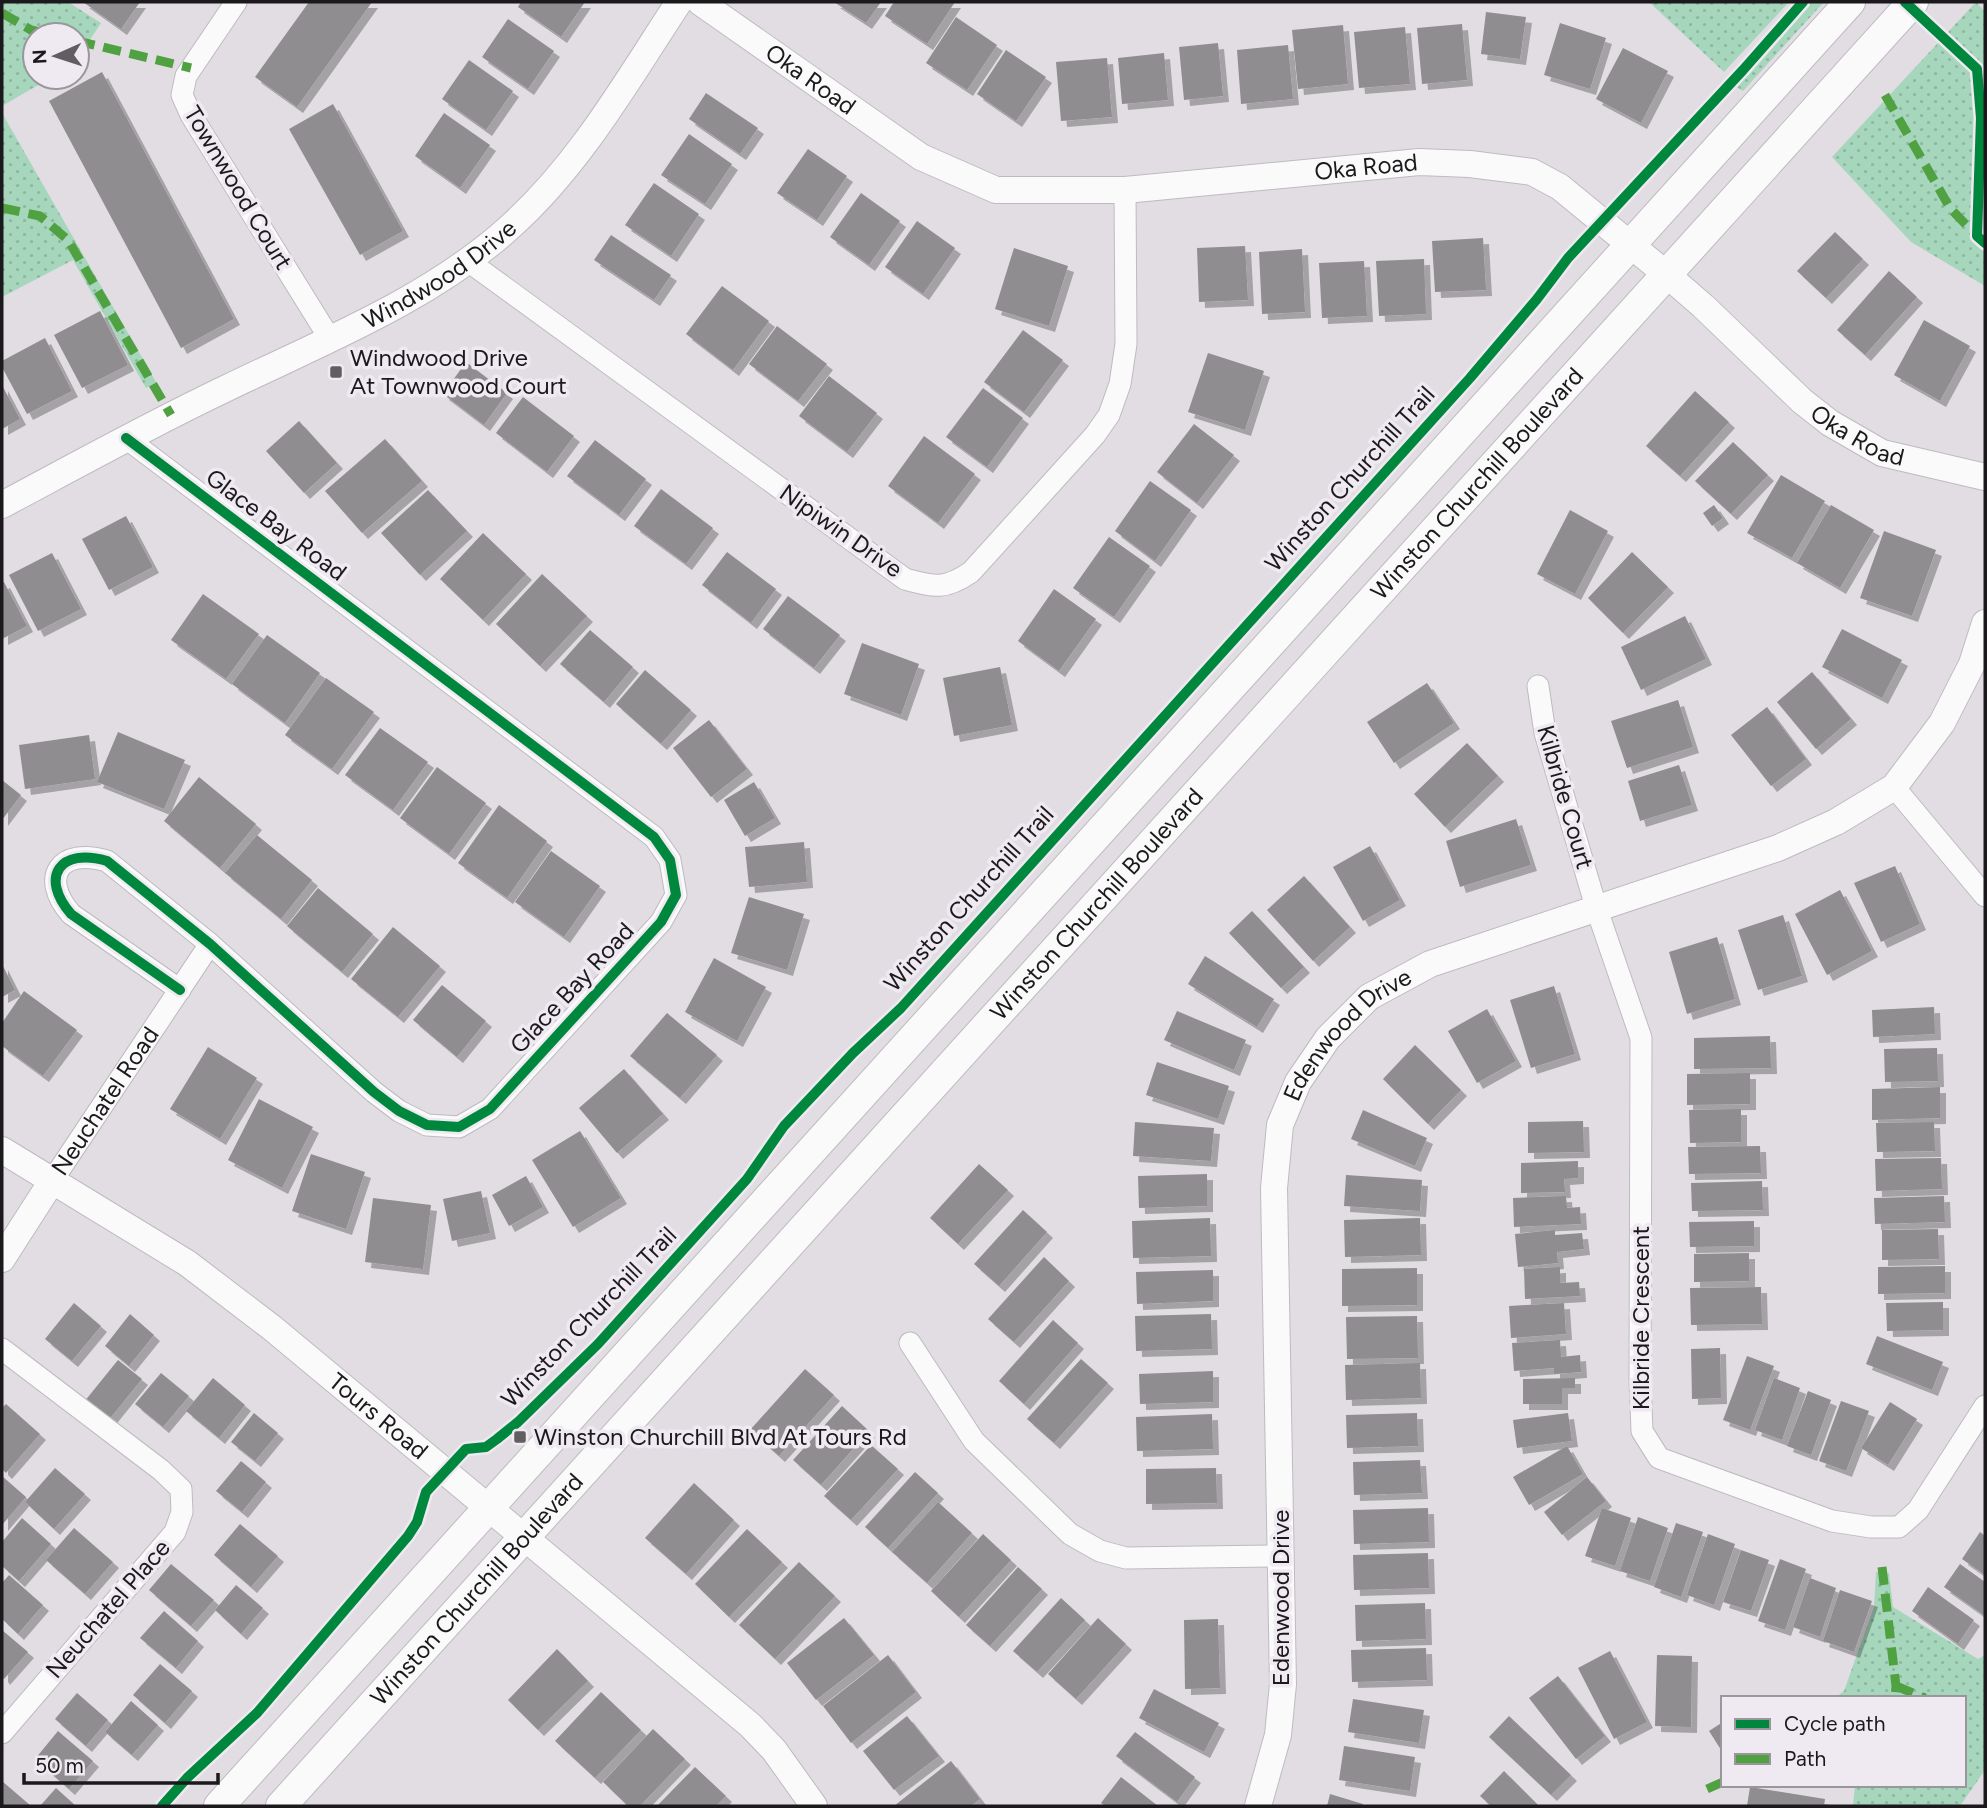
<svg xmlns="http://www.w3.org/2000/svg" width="1987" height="1808" font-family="Figtree,sans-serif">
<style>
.green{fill:url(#green-dots)}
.building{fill:#908d91;filter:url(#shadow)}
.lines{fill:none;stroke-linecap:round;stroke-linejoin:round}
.minor-casing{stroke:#bebbbf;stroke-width:23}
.tertiary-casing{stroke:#bebbbf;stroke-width:28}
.secondary-casing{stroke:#bebbbf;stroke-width:32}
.minor{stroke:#fafafb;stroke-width:21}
.tertiary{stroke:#fafafb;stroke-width:26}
.secondary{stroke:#fafafb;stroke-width:30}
.quiet{stroke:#4fa141;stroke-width:9;stroke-dasharray:18 9;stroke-linecap:butt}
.cycleway-casing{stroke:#efe9f1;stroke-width:15}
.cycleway{stroke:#00873e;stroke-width:10}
.poi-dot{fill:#605e61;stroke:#efe9f1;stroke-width:2.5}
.labels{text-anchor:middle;stroke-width:7;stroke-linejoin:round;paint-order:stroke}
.street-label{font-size:24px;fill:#1b191c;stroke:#efe9f1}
.poi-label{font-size:24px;fill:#1b191c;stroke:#efe9f1;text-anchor:start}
</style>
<defs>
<pattern id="green-dots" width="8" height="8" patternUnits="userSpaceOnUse" patternTransform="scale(1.75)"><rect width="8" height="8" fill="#a6d6bc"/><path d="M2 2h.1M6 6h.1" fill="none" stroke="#8eb7a1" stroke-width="1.8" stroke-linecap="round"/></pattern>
<filter id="shadow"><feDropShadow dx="6" dy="6" stdDeviation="0" flood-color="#0004"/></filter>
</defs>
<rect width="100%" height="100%" fill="#e1dde2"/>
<path class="green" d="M2,2H68L101,23L77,59V35H35V77H52L2,106Z
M1649,2H1789L1724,72Z
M1810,2H1824L1743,91L1735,86Z
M1976,2L1985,12V286L1911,242L1832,157Z
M2,113L156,382L146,388L73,260L2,297Z
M1876,1572L1889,1573L1893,1607L1978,1659L1985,1655V1770L1960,1806H1853L1855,1785H1964V1698H1835L1844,1691L1874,1607Z"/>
<path class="building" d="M83,2H140L121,29Z
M309,2H372L297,107L255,77Z
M521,2H585L561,37L518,7Z
M834,2H881L866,23Z
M894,2H955L927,44L885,16Z
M1486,12L1526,17L1520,59L1481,54Z
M956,17L997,45L967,90L926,63Z
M508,19L554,51L528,89L482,57Z
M1560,23L1606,38L1590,89L1544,75Z
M1462,24L1467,80L1422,84L1417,28Z
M1343,25L1348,84L1298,89L1292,30Z
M1405,27L1410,84L1359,88L1354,32Z
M1218,43L1223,96L1184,100L1179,47Z
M1288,45L1293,99L1241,104L1237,50Z
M1623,48L1668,71L1641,123L1596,99Z
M1006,50L1046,77L1016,121L977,94Z
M1164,53L1168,100L1122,104L1118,58Z
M1107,58L1112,117L1061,121L1056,62Z
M469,60L513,91L486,130L442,99Z
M102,72L234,319L181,348L49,101Z
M706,93L758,128L740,154L689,119Z
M333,104L403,231L360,255L289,129Z
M444,113L490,145L460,188L415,156Z
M689,134L732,164L705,204L661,175Z
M808,149L847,176L817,220L777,193Z
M654,183L699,214L671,256L625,225Z
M861,193L900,221L869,265L830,237Z
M917,221L955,248L923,294L885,267Z
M1835,232L1863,259L1826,298L1797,271Z
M611,235L671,275L654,300L594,260Z
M1483,238L1486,290L1435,292L1432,241Z
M1245,246L1248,300L1199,302L1197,248Z
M1014,248L1068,266L1049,326L995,309Z
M1302,249L1305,312L1262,314L1259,252Z
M1424,259L1426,314L1379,316L1376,261Z
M1364,261L1367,316L1322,318L1319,263Z
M1889,271L1917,297L1865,355L1837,330Z
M722,286L769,321L733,370L686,334Z
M100,311L128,365L82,388L54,335Z
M1924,320L1970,346L1940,401L1894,375Z
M777,326L827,364L798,401L749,364Z
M1023,330L1063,360L1024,412L984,382Z
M45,338L72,391L27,414L2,367V361Z
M1208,353L1264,371L1245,430L1188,412Z
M466,362L507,393L484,425L443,394Z
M829,376L877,413L847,452L799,416Z
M2,385L20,419L2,429Z
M983,388L1023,418L987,467L946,437Z
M1695,391L1729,422L1680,476L1646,446Z
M523,397L574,436L547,472L496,433Z
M299,421L337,463L304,493L266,451Z
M1194,424L1234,455L1197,503L1157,472Z
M924,436L975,474L938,523L888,486Z
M385,439L422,481L362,533L325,491Z
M595,440L646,479L619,515L567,476Z
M1733,442L1768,475L1731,514L1695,481Z
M1781,475L1825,501L1792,558L1747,533Z
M1150,481L1191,510L1155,561L1115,531Z
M661,489L713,528L686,564L634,526Z
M428,490L467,531L420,575L381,533Z
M1714,505L1723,518L1712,526L1703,513Z
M1831,505L1874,530L1840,588L1797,563Z
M1570,510L1608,531L1575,594L1537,574Z
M126,516L153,567L109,590L82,539Z
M1884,531L1936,550L1912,616L1860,598Z
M483,533L526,574L483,620L440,579Z
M1109,537L1150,566L1114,617L1073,588Z
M727,552L776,589L751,623L702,585Z
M1632,552L1668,587L1623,633L1588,598Z
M52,553L81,609L38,631L9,575Z
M542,574L587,616L540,666L496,624Z
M4,582L27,626L2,639V583Z
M1054,589L1096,619L1059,671L1018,641Z
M203,594L259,634L226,679L171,640Z
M788,596L840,635L814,668L763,629Z
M1685,616L1706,659L1641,690L1621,647Z
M1842,629L1902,660L1882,698L1822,667Z
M590,630L633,667L604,702L560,664Z
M267,635L320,673L285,723L232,684Z
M862,643L919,664L901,715L844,694Z
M1000,667L1012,725L954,736L943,678Z
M645,670L691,710L661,744L616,704Z
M1812,672L1851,719L1816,749L1777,702Z
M326,678L374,712L332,769L285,735Z
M1427,683L1454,723L1394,763L1367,722Z
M1678,700L1693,747L1627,768L1611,721Z
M1767,707L1806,759L1771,786L1731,735Z
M709,720L747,769L711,797L673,748Z
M380,728L428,762L393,810L345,775Z
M118,732L185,760L164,809L97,782Z
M89,735L95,779L25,789L19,745Z
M1467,743L1498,776L1445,827L1414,794Z
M1679,765L1692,805L1640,821L1628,781Z
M437,767L486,803L449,854L400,818Z
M199,777L256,824L220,868L164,821Z
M2,780L21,795L2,820Z
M754,782L775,818L745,836L724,800Z
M499,805L547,841L507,898L458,863Z
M1516,819L1531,865L1460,887L1446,841Z
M257,835L312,880L281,919L225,873Z
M804,842L807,882L749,887L745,847Z
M1370,846L1400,900L1363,921L1333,867Z
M551,851L600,886L564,937L515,902Z
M1895,866L1920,924L1881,942L1854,883Z
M1304,876L1350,927L1313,961L1267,910Z
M318,888L373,934L342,972L287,926Z
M1840,890L1872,951L1827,975L1795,914Z
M749,897L804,914L787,970L731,953Z
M1252,911L1304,967L1281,988L1229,933Z
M1783,915L1802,976L1758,990L1738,930Z
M393,927L440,966L398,1017L351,979Z
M1717,937L1735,999L1687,1014L1669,952Z
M1205,956L1274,999L1257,1027L1188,984Z
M714,958L766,987L737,1041L685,1012Z
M2,964L15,990L2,997Z
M442,985L486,1021L457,1057L413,1020Z
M1554,986L1575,1054L1531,1068L1510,1000Z
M24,991L77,1030L43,1076L2,1046V1023Z
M1934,1007L1935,1034L1873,1037L1872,1010Z
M1487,1009L1516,1061L1477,1083L1448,1031Z
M1177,1011L1246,1040L1234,1070L1164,1040Z
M667,1013L717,1055L680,1098L630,1056Z
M1770,1036L1771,1068L1694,1069V1038Z
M1415,1045L1461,1090L1428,1124L1383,1079Z
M208,1047L257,1078L220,1139L170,1109Z
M1937,1048L1938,1081L1885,1082L1884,1049Z
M1157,1062L1229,1086L1218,1119L1146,1095Z
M624,1069L663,1114L617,1153L579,1108Z
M1750,1073V1104L1687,1105V1074Z
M1940,1087V1118L1872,1120V1089Z
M259,1099L313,1127L282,1188L228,1160Z
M1741,1109V1142L1690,1143L1689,1110Z
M1363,1110L1427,1138L1415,1166L1351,1139Z
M1583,1121L1584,1152L1528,1153V1122Z
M1135,1122L1214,1128L1211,1161L1133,1156Z
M1934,1122L1935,1151L1877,1152L1876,1123Z
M580,1131L621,1198L573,1227L532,1160Z
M1760,1146L1761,1173L1689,1174L1688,1147Z
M311,1154L365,1172L346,1229L292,1211Z
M1941,1158L1942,1189L1876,1191L1875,1159Z
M1578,1161V1178L1564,1179L1565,1192L1521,1193V1163Z
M979,1164L1008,1190L958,1244L930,1218Z
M1207,1174V1206L1139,1208L1138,1176Z
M1346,1175L1422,1180L1420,1211L1344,1206Z
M526,1176L543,1207L509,1226L492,1195Z
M1762,1181L1763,1210L1692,1211L1691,1183Z
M481,1191L490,1233L452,1241L443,1199Z
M1566,1196L1567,1208L1580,1207L1581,1224L1514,1227L1513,1198Z
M1944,1196L1945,1222L1875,1224L1874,1198Z
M373,1198L431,1205L423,1269L365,1262Z
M1023,1210L1047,1232L999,1286L974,1264Z
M1210,1218L1211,1256L1133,1258L1132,1221Z
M1420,1218L1421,1255L1345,1257L1344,1220Z
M1754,1221V1246L1690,1247L1689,1222Z
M1938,1229L1939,1259L1882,1260V1230Z
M1555,1230V1235L1582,1233L1584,1249L1557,1252L1558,1263L1518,1267L1515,1234Z
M1749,1253V1281L1694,1282V1254Z
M1044,1257L1069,1281L1014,1342L988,1319Z
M1945,1266V1293L1878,1294V1267Z
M1560,1267V1283L1579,1282L1580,1296L1525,1299L1524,1269Z
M1417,1268V1305L1342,1306V1269Z
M1213,1270V1301L1137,1304L1136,1272Z
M1761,1287L1762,1324L1691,1325L1690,1288Z
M1943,1302V1330L1887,1331L1886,1303Z
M74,1303L101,1326L72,1361L45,1339Z
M1564,1303L1566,1334L1511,1338L1509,1306Z
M130,1314L154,1335L129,1366L105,1346Z
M1211,1314L1212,1349L1136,1351L1135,1316Z
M1417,1316L1418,1358L1347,1359L1346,1317Z
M1053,1320L1078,1343L1024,1404L999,1381Z
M1877,1336L1943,1362L1932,1390L1866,1364Z
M1560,1340L1561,1357L1580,1355L1581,1372L1554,1374V1368L1514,1371L1512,1343Z
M1720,1348L1721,1398L1692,1399L1691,1349Z
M1747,1356L1774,1366L1750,1430L1723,1420Z
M1081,1359L1108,1383L1054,1443L1027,1419Z
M118,1360L142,1379L108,1421L84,1402Z
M1420,1363L1421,1398L1346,1400L1345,1365Z
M805,1369L834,1395L779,1456L750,1430Z
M1213,1371V1402L1140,1404L1139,1374Z
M161,1373L189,1396L163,1427L135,1404Z
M213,1378L245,1405L219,1438L186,1411Z
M1575,1378V1388H1562V1404H1523V1379Z
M1774,1378L1800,1388L1782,1440L1755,1430Z
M1808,1391L1831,1400L1811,1455L1787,1446Z
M1841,1401L1869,1411L1846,1471L1819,1461Z
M1890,1402L1917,1419L1888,1465L1861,1448Z
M6,1404L40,1434L6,1473L2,1469V1408Z
M842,1406L869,1431L821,1485L793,1460Z
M254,1413L278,1433L255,1461L231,1442Z
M1417,1413L1418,1446L1347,1448L1346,1415Z
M1568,1413L1572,1441L1517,1448L1513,1420Z
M1212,1414L1213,1449L1137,1451L1136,1417Z
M871,1445L898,1469L851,1520L824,1496Z
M1567,1446L1583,1474L1529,1505L1513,1477Z
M1420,1460L1422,1493L1354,1495L1353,1462Z
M241,1461L266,1482L242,1512L216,1491Z
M55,1468L85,1494L54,1529L25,1502Z
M1216,1468L1217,1503L1146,1504V1469Z
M915,1472L938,1493L888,1548L865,1527Z
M2,1476L26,1497L2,1525Z
M1587,1477L1606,1501L1562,1535L1544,1512Z
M694,1483L734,1520L686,1574L645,1538Z
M938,1502L972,1533L927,1583L892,1552Z
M1428,1508L1429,1542L1354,1544L1353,1510Z
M1602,1508L1631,1518L1615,1566L1585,1556Z
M1638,1517L1668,1528L1650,1581L1620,1571Z
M22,1518L51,1544L19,1581L2,1566V1542Z
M1676,1523L1703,1532L1681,1597L1654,1587Z
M240,1524L278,1556L251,1587L214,1555Z
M74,1528L113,1562L85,1594L46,1560Z
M747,1529L782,1562L729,1617L695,1584Z
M1980,1532L1985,1536V1575L1962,1559Z
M983,1534L1011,1560L959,1617L931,1591Z
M1708,1534L1735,1544L1714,1605L1687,1595Z
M1741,1550L1769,1560L1751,1611L1723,1602Z
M1428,1553L1429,1588L1354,1590L1353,1555Z
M1780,1559L1806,1569L1785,1630L1758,1621Z
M799,1562L835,1596L775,1659L739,1625Z
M171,1564L214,1600L191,1626L149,1590Z
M1960,1564L1985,1582V1616L1944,1587Z
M1018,1567L1042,1589L990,1646L966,1625Z
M9,1575L43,1605L18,1634L2,1619V1583Z
M1810,1578L1836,1588L1820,1637L1793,1627Z
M236,1585L263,1608L241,1634L215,1610Z
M1928,1587L1974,1620L1958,1644L1912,1611Z
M1840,1590L1872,1601L1854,1652L1823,1641Z
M1061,1598L1085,1620L1037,1672L1013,1651Z
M1425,1603L1426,1639L1356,1641L1355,1605Z
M164,1611L198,1641L176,1668L140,1638Z
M844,1618L874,1655L816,1700L787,1663Z
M1098,1618L1126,1644L1076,1699L1048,1674Z
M1218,1619L1220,1688L1185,1689L1184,1620Z
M2,1630L28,1652L4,1679L2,1676Z
M1426,1648L1427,1680L1352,1682L1351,1650Z
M557,1649L588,1681L538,1730L508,1700Z
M1610,1651L1647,1722L1614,1739L1578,1668Z
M888,1655L916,1692L851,1743L823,1706Z
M1657,1655L1692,1656L1691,1727L1655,1726Z
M160,1664L192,1691L165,1723L133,1695Z
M1558,1676L1605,1736L1576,1759L1529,1698Z
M1154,1689L1219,1723L1204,1752L1139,1718Z
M601,1692L641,1730L595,1778L555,1741Z
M77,1693L108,1720L86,1746L55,1719Z
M1353,1699L1424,1710L1419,1743L1348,1732Z
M131,1701L158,1725L132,1755L105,1732Z
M907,1716L939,1756L894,1790L863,1751Z
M1509,1716L1571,1775L1551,1795L1489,1737Z
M1723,1722V1753L1709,1731Z
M653,1729L685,1759L640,1806H628L603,1782Z
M58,1731L93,1761L69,1789L35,1759Z
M1135,1732L1195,1777L1177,1802L1116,1756Z
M1344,1746L1415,1757L1410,1791L1339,1780Z
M951,1761L980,1799L971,1806H894Z
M695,1767L726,1796L716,1806H657Z
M1504,1771L1539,1806H1491L1480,1796Z
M1121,1777L1158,1806H1105L1101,1803Z
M2,1781L31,1806H2Z
M1750,1787L1825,1799L1824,1806H1747Z
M56,1788L76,1806H40Z
M1330,1794L1363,1804V1806H1327Z"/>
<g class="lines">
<g class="minor-casing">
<g id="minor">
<path d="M236,2L186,76L182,95L191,115L330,339"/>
<path d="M468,261L905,579C935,587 945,590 971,572L1095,435L1109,415L1120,384L1126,344L1125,190"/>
<path d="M126,438L654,837L670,860L676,895L661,922L490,1109L459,1127L427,1125L399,1111L374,1092L210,944L107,861C60,847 39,877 71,914L180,990"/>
<path d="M1538,686L1545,733L1596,907L1641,1038L1640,1380L1642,1431L1659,1458L1832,1521L1871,1527H1899L1918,1510L1985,1406"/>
<path d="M1894,787L1985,896"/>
<path id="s1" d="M52,1181L210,944"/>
<path d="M910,1343L974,1441L1070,1534L1100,1551L1126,1558L1281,1556"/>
<path d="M2,1349L161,1470L181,1489L182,1512L175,1532L2,1733"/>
</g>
</g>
<g class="tertiary-casing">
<g id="tertiary">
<path id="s2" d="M700,2L921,157L996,190H1125L1419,162L1470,164L1532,172L1560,187L1666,274L1703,306L1802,401L1830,423L1882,453L1985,477"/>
<path id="s3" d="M2,505C77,465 151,424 227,388C324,341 431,299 511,226C581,163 628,79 679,2"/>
<path id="s4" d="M2,1150L187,1263L271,1327L750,1725L774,1750L814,1806"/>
<path d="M2,1259L52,1181"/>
<path id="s5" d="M1258,1806L1278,1735L1283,1684L1274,1188L1280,1125L1298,1082L1328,1038L1369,997L1430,964L1778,848L1836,822L1894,787L1942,723L1972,664L1985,623"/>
</g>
</g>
<g class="secondary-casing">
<g id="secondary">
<path d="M219,1806L1850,2"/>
<path id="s6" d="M281,1806L1913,2"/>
</g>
</g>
<use href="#minor" class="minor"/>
<use href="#tertiary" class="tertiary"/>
<use href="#secondary" class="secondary"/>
<path class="quiet" d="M2,13L31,30L52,35
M77,41L191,68
M1885,95L1950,208L1977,236
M2,208L40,216L68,240L171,415
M1882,1567L1896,1686L1895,1698
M1896,1686L1925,1698
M1707,1789L1723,1782"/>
<g class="cycleway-casing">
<path id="cycleway" d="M1905,2L1977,69L1981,118L1977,236L1985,243
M126,438L654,837L670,860L676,895L661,922L490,1109L459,1127L427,1125L399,1111L374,1092L210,944L107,861C60,847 39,877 71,914L180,990
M162,1806L187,1778L257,1713L408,1536L417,1522L426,1492L466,1449L486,1447L497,1439L518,1422L598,1344L747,1179L784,1126L853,1053L901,1008L1470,378L1537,299L1568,258L1743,70L1803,2"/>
</g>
<use href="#cycleway" class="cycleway"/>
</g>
<g class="poi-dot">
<rect x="329" y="365" width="14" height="14" rx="3.5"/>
<rect x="513" y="1430" width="14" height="14" rx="3.5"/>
</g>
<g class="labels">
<g class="street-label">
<text dy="8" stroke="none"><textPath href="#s2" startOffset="135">Oka Road</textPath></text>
<text dy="8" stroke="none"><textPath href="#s2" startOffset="723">Oka Road</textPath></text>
<text transform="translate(238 188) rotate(59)" y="8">Townwood Court</text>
<text dy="8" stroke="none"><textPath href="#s3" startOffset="495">Windwood Drive</textPath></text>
<text dy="8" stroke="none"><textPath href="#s2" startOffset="1311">Oka Road</textPath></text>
<text transform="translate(1350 479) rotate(-48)" y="8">Winston Churchill Trail</text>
<text dy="8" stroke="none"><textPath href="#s6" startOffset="1783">Winston Churchill Boulevard</textPath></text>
<text transform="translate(276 525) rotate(37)" y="8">Glace Bay Road</text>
<text transform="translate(841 531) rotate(35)" y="8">Nipiwin Drive</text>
<text transform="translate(1565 797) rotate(74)" y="8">Kilbride Court</text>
<text transform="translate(969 899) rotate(-48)" y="8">Winston Churchill Trail</text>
<text dy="8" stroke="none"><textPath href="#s6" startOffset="1216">Winston Churchill Boulevard</textPath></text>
<text transform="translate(572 988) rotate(-47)" y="8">Glace Bay Road</text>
<text dy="8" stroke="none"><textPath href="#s5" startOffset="800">Edenwood Drive</textPath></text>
<text dy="8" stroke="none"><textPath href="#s1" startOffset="96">Neuchatel Road</textPath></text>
<text transform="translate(589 1317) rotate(-46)" y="8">Winston Churchill Trail</text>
<text transform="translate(1641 1318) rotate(-90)" y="8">Kilbride Crescent</text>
<text dy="8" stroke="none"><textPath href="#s4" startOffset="462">Tours Road</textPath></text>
<text dy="8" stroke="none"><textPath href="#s6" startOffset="292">Winston Churchill Boulevard</textPath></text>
<text transform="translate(1281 1598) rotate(-90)" y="8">Edenwood Drive</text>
<text transform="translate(108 1609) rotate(-49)" y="8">Neuchatel Place</text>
</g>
<g class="poi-label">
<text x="350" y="366">Windwood Drive<tspan x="350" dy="28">At Townwood Court</tspan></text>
<text x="534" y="1445">Winston Churchill Blvd At Tours Rd</text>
</g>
</g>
<rect width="1987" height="1808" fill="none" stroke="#1b191c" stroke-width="7"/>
<rect x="1721" y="1696" width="245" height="91" fill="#efe9f1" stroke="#9a969c" stroke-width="2"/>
<rect x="1735" y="1719" width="35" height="10" fill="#00873e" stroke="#9a969c" stroke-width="2"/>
<text x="1784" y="1731" font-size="21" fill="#1b191c">Cycle path</text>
<rect x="1735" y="1754" width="35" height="10" fill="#4fa141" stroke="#9a969c" stroke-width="2"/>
<text x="1784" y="1766" font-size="21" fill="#1b191c">Path</text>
<g transform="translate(56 56) rotate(267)"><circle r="33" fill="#efe9f1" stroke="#9a969c" stroke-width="2"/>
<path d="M0-5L12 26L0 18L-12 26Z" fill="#605e61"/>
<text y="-10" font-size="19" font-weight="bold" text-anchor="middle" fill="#1b191c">N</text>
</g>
<path d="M24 1773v10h194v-10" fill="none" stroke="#1b191c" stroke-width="3.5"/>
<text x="35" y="1773" font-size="21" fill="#1b191c" stroke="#efe9f1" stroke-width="5" paint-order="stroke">50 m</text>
</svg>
